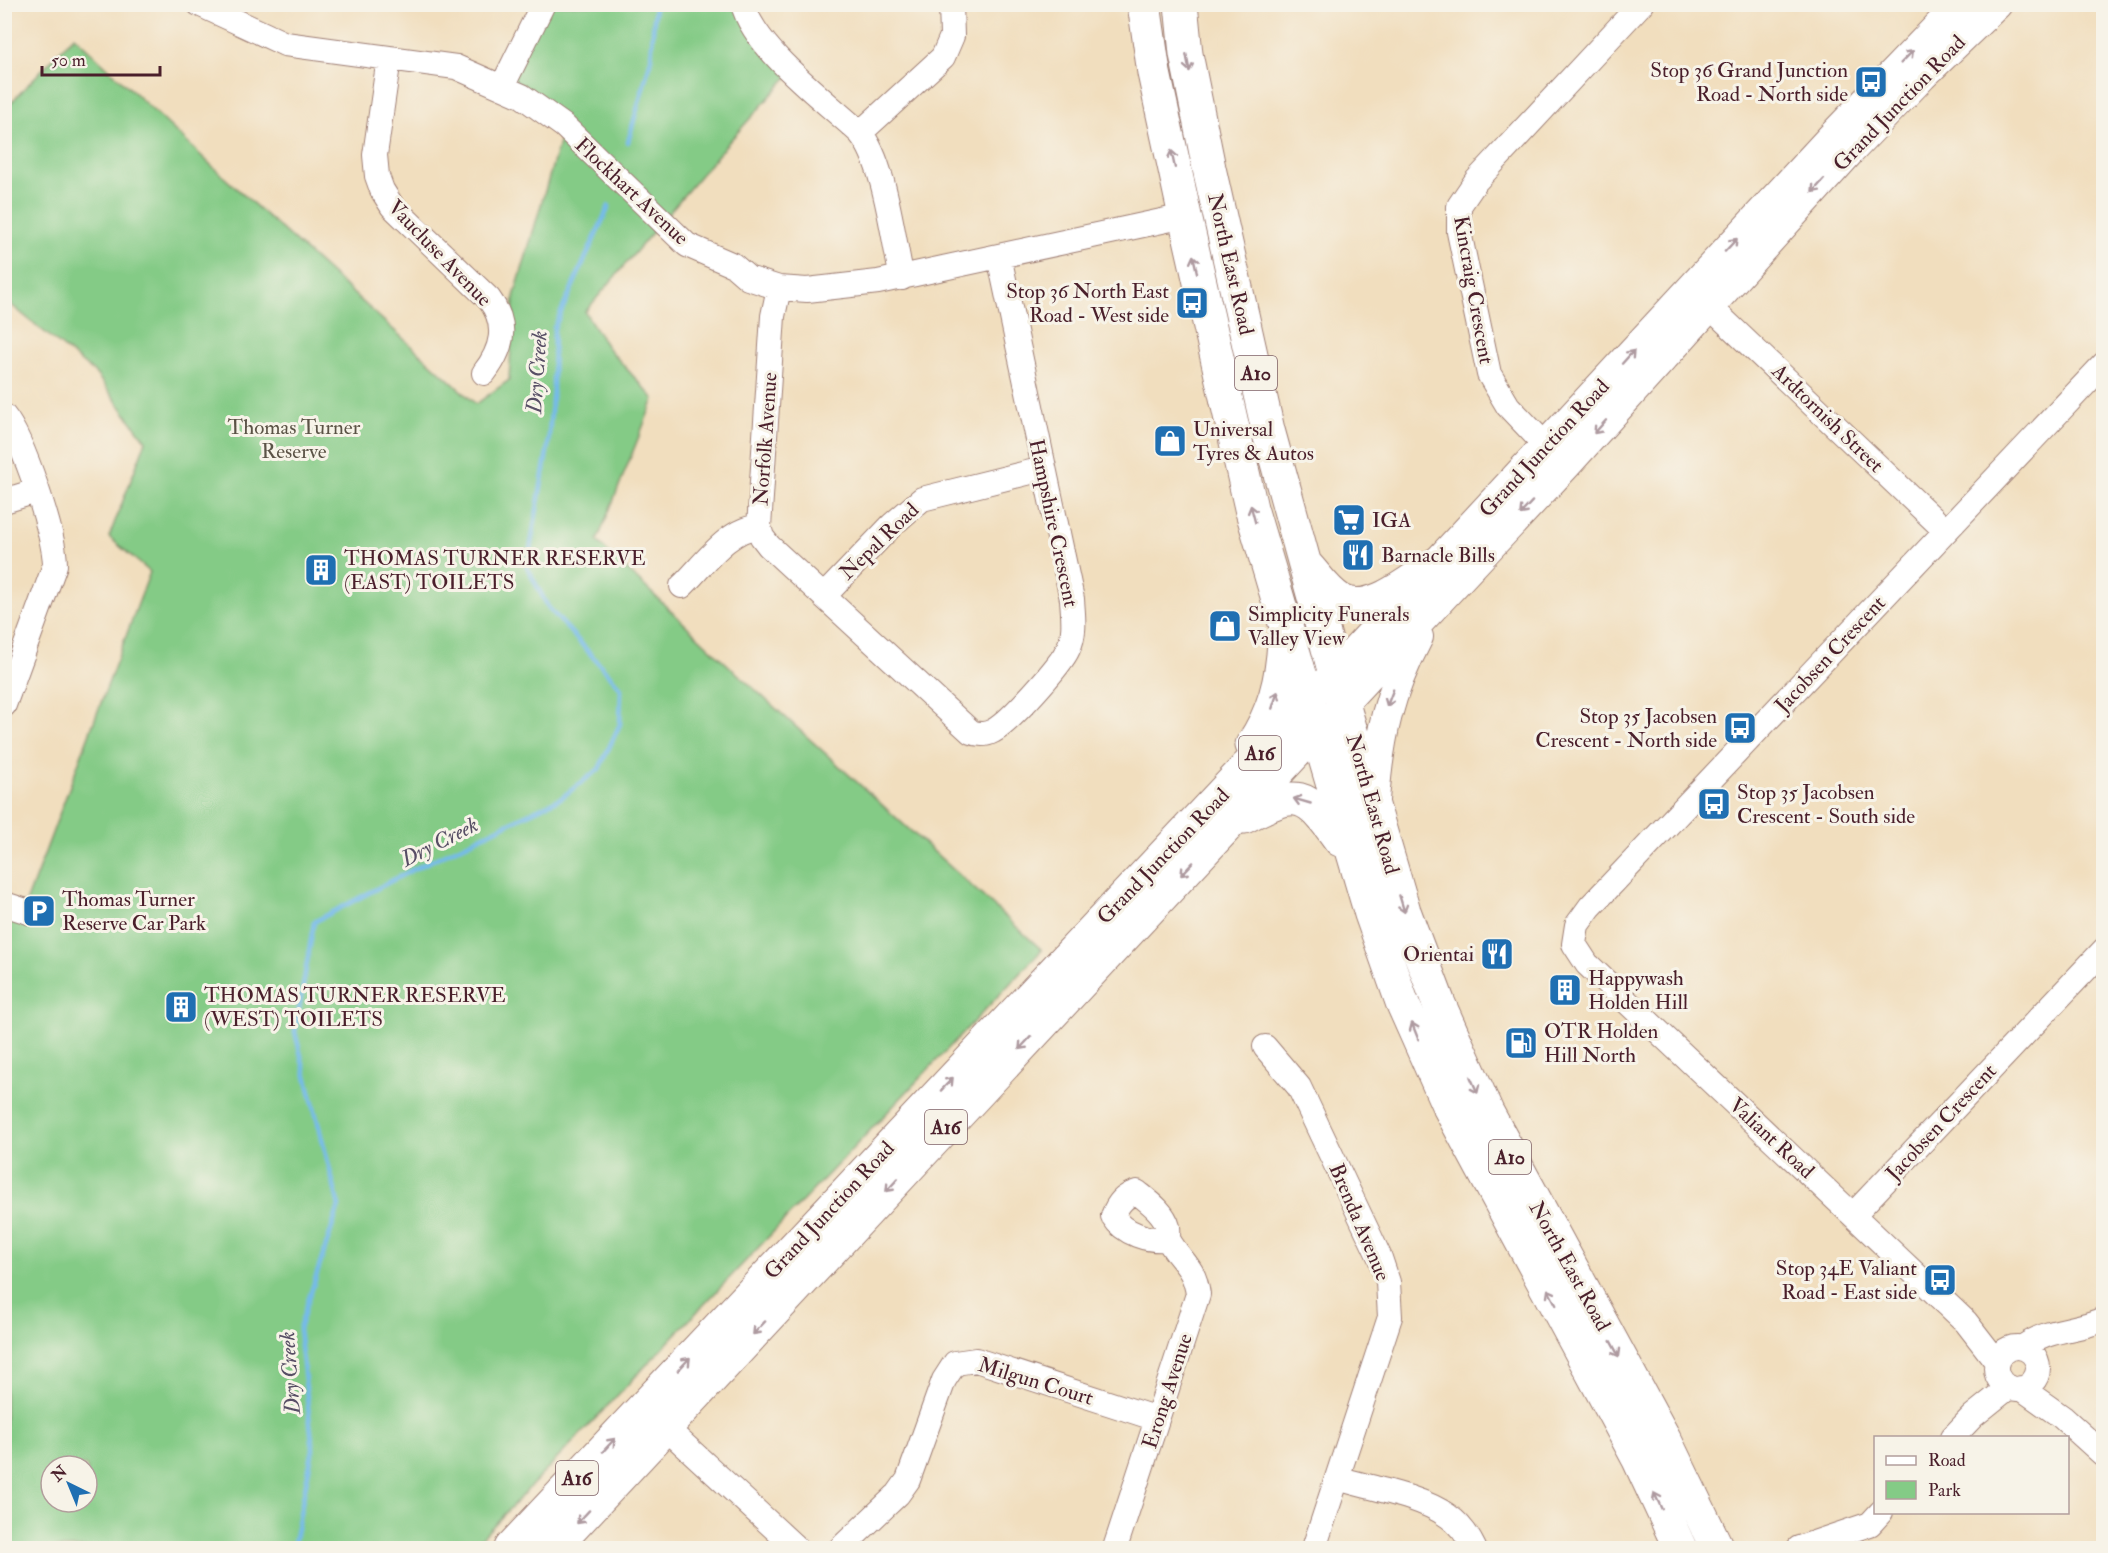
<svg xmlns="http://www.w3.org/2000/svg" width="2108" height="1553" font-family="'IM FELL Double Pica',serif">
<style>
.green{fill:#84cb86;stroke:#677558;stroke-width:1.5;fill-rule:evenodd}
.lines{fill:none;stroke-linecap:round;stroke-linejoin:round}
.stream{stroke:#74baeb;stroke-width:4.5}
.minor-casing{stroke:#9e7e74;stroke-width:26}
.major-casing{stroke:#9e7e74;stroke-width:32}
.highway-casing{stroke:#9e7e74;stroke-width:35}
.minor{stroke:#fff;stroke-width:24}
.major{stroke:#fff;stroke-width:30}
.highway{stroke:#fff;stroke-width:33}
.oneway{stroke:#ae9aa0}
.labels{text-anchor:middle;stroke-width:6;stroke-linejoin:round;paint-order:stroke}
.shield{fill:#f7f3e8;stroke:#7e5f64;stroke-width:1.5}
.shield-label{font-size:20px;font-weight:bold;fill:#4a1f2b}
.poi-label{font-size:21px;fill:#4a1f2b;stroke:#f7f3e8;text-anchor:start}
.street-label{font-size:21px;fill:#4a1f2b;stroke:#f7f3e8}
.park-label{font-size:21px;fill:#5b5346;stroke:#f7f3e8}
.water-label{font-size:22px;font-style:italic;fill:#574e65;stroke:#f7f3e8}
</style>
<rect width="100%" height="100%" fill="#f7f3e8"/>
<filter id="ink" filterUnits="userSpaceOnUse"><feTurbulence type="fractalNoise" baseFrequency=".0167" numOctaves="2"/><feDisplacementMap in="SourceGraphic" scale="12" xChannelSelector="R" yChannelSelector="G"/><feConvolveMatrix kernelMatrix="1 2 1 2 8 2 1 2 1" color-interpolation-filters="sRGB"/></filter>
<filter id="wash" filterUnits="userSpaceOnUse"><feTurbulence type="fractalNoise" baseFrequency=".008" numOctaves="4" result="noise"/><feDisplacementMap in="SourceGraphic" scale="24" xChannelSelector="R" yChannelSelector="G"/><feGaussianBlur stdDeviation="1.35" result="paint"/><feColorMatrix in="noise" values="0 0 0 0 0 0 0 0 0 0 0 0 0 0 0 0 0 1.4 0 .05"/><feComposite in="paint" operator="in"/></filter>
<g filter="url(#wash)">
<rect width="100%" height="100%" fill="#f1debe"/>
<path class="green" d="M543,5H743L793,71L727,144L585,312L607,347L654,399L597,541L728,665L1042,950L472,1548H5V904L26,903L150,572L109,537L146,441L96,374L5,300L4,110L74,36L226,179L476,404L509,380L514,297L564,126L502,87ZM51,1466H87V1502H51Z"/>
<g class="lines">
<path class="stream" d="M628,142L651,59L655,4
M293,1548L313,1449L299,1329L339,1206L295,1032L314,922L410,871L561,798L599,769L620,724L621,688L548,607L527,567L548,446L553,388L554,328L609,206"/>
</g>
</g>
<g filter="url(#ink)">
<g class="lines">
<g class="minor-casing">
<path id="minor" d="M199,4L285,44L456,67L522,96L564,126L687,245L733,265L748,278L779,288L807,290L878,282L1185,216
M743,4C754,49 826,101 860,133C885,162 893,239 902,278
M389,58L375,155L377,176L382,190L392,206L489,299C509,325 502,350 484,373
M502,87L543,4
M860,133L943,57L952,36L951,4
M1709,306L1946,531
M4,416C23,439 55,535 55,565L4,705
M1546,446L1508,406L1489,374L1459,232V206L1476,181L1641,4
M4,501L36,491
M759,527L762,537L769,546L971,732C979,735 986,735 993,731C1009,723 1061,665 1068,649C1076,633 1073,616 1072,599L999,256
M682,586C702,567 729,527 759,527L773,316L779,288
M824,596L892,525L922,499L1043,469
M4,904L32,913
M1265,1047L1299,1087L1380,1258L1388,1282L1390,1317L1314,1548
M1853,1215L2104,950
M2023,1347C2052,1327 2074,1332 2104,1319
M1996 1368a21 21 0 1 1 42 0a21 21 0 1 1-42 0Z
M1997,1362L1966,1322L1587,964L1574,944L1577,925L1590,907L2104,364
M2021,1388L2062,1417L2104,1455
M666,1428L796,1548
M1952,1438L1973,1416L2009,1387
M1337,1478C1370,1488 1421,1496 1448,1516C1460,1524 1468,1536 1474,1548
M841,1548L898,1494L908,1480L944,1380L955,1363L976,1360L1157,1419
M1115,1548L1198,1294C1194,1266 1181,1262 1169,1241C1167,1236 1169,1232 1168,1227C1164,1212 1148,1201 1137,1192C1124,1196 1118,1203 1113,1216C1124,1234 1148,1241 1168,1239
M1799,1548L1870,1524L1881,1512"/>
</g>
<g class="major-casing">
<path id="major" d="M1321,688L1831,138L1960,4
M1343,703L1566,465L1850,151L1922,76L1997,4
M1374,800C1379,736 1388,694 1418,637"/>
</g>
<g class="highway-casing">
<path id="highway" d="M1144,4L1154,73L1185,216L1251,508L1371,914L1402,1002L1447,1103L1639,1460L1680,1548
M1181,4L1186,54L1209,168L1268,430L1346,714L1404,911L1439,1004L1487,1112L1664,1438L1717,1548
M1307,566C1317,577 1327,592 1340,600C1369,618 1412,579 1436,564
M1252,745C1274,712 1282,680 1284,641
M1244,817C1298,789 1305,791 1340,840
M511,1548L1308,702
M553,1548L1327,719"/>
</g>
<use href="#minor" class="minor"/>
<use href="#major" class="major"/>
<use href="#highway" class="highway"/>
</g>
<defs><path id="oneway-shaft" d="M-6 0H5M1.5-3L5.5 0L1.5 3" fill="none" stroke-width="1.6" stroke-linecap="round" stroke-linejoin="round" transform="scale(1.5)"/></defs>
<g class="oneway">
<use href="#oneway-shaft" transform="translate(1907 57) rotate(-45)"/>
<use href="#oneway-shaft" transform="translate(1188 63) rotate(79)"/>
<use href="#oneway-shaft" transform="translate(1173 159) rotate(-102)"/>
<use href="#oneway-shaft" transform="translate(1818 186) rotate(132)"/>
<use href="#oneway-shaft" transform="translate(1731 245) rotate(-47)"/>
<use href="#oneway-shaft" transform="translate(1195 264) rotate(-103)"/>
<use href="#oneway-shaft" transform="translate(1628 357) rotate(-48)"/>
<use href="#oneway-shaft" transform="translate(1600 427) rotate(132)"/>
<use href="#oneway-shaft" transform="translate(1526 508) rotate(133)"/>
<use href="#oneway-shaft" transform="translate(1253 514) rotate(-105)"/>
<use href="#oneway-shaft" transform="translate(1390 698) rotate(111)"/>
<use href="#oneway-shaft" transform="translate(1275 700) rotate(-72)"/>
<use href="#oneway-shaft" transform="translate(1302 801) rotate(-164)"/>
<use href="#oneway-shaft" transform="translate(1187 869) rotate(133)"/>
<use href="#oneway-shaft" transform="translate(1402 904) rotate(73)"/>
<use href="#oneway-shaft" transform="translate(1415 1031) rotate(-112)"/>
<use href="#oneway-shaft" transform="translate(1025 1043) rotate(133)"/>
<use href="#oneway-shaft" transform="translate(947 1084) rotate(-47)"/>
<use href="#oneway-shaft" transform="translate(1474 1085) rotate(66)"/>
<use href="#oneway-shaft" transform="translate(892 1185) rotate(133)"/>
<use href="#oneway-shaft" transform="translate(1552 1297) rotate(-118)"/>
<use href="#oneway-shaft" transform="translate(759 1328) rotate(133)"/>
<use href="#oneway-shaft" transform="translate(1615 1349) rotate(61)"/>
<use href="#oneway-shaft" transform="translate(684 1364) rotate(-47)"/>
<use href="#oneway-shaft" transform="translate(609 1445) rotate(-47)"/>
<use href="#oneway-shaft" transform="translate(1658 1501) rotate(-115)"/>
<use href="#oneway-shaft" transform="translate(583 1517) rotate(133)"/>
</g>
</g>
<defs>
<g id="bus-square" transform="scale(1.725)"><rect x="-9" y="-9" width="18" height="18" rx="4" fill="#1f6fb2" stroke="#f7f3e8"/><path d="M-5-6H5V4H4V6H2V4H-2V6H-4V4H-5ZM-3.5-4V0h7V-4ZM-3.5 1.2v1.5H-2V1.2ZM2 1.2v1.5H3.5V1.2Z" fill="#fff"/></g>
<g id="shop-square" transform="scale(1.725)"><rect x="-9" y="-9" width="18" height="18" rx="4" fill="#1f6fb2" stroke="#f7f3e8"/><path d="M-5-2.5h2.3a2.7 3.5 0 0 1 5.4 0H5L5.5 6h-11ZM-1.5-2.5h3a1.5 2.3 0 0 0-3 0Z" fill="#fff"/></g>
<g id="supermarket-square" transform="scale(1.725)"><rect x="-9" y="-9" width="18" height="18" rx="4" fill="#1f6fb2" stroke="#f7f3e8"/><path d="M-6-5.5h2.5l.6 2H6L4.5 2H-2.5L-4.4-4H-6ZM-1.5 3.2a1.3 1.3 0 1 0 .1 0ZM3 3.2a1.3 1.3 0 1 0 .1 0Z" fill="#fff"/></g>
<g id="restaurant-square" transform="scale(1.725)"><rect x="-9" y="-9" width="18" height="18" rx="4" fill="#1f6fb2" stroke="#f7f3e8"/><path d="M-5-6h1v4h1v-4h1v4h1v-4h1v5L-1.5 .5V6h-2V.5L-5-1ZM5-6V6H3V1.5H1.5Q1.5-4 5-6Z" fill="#fff"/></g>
<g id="building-square" transform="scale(1.725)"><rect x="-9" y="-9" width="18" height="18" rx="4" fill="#1f6fb2" stroke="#f7f3e8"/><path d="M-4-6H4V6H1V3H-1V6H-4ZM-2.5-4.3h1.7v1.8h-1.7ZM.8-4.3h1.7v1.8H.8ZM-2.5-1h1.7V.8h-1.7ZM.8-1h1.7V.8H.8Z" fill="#fff"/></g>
<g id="parking-square" transform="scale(1.725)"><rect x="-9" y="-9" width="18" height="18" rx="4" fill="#1f6fb2" stroke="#f7f3e8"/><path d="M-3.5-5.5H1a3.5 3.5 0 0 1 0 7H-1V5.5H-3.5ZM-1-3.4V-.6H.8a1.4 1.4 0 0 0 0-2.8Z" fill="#fff"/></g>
<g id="fuel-square" transform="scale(1.725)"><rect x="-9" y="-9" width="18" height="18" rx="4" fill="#1f6fb2" stroke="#f7f3e8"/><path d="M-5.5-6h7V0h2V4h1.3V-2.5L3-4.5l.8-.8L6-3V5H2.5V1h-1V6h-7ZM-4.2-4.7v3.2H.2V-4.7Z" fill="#fff"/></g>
</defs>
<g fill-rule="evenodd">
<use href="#bus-square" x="1871" y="82"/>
<use href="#bus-square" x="1192" y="303"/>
<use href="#shop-square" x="1170" y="441"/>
<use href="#supermarket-square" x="1349" y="520"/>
<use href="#restaurant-square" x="1358" y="555"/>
<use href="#building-square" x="321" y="570"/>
<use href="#shop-square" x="1225" y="626"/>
<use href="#bus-square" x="1740" y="728"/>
<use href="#bus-square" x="1714" y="804"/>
<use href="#parking-square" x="39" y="911"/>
<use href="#restaurant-square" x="1497" y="954"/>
<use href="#building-square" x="1565" y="990"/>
<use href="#building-square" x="181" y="1007"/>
<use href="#fuel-square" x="1521" y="1043"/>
<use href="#bus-square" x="1940" y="1280"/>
</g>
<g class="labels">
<g class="shield">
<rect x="1235" y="356" width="42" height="34" rx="4.5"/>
<rect x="1239" y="736" width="42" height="34" rx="4.5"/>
<rect x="925" y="1110" width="42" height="34" rx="4.5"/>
<rect x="1489" y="1140" width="42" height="34" rx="4.5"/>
<rect x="556" y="1461" width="42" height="34" rx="4.5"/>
</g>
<g class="shield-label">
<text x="1256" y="380">A10</text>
<text x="1260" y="760">A16</text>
<text x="946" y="1134">A16</text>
<text x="1510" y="1164">A10</text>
<text x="577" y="1485">A16</text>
</g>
<g class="poi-label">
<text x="1848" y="77" text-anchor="end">Stop 36 Grand Junction<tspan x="1848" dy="24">Road - North side</tspan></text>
<text x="1169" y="298" text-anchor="end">Stop 36 North East<tspan x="1169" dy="24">Road - West side</tspan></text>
<text x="1193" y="436">Universal<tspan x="1193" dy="24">Tyres &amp; Autos</tspan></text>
<text x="1372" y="527">IGA</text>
<text x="1381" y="562">Barnacle Bills</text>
<text x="344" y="565">THOMAS TURNER RESERVE<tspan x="344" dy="24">(EAST) TOILETS</tspan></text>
<text x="1248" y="621">Simplicity Funerals<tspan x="1248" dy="24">Valley View</tspan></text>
<text x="1717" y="723" text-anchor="end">Stop 35 Jacobsen<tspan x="1717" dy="24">Crescent - North side</tspan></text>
<text x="1737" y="799">Stop 35 Jacobsen<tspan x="1737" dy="24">Crescent - South side</tspan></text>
<text x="62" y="906">Thomas Turner<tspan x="62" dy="24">Reserve Car Park</tspan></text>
<text x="1474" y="961" text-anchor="end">Orientai</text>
<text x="1588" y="985">Happywash<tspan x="1588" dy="24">Holden Hill</tspan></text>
<text x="204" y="1002">THOMAS TURNER RESERVE<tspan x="204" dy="24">(WEST) TOILETS</tspan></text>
<text x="1544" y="1038">OTR Holden<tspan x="1544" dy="24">Hill North</tspan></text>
<text x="1917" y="1275" text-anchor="end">Stop 34E Valiant<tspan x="1917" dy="24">Road - East side</tspan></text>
</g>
<g class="street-label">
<text transform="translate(1899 103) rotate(-46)" y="7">Grand Junction Road</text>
<text transform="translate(632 191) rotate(43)" y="7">Flockhart Avenue</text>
<text transform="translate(440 253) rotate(46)" y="7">Vaucluse Avenue</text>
<text transform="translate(1231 264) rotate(77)" y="7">North East Road</text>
<text transform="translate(1474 290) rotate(80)" y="7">Kincraig Crescent</text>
<text transform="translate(1828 418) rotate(44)" y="7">Ardtornish Street</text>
<text transform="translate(765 439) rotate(-86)" y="7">Norfolk Avenue</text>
<text transform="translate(1544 448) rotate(-47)" y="7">Grand Junction Road</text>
<text transform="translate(1054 523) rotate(78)" y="7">Hampshire Crescent</text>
<text transform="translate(879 541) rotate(-44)" y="7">Nepal Road</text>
<text transform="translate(1830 654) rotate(-47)" y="7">Jacobsen Crescent</text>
<text transform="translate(1373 804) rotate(74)" y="7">North East Road</text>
<text transform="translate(1163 856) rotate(-46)" y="7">Grand Junction Road</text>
<text transform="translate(1941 1122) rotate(-47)" y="7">Jacobsen Crescent</text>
<text transform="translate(1772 1138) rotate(43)" y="7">Valiant Road</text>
<text transform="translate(829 1210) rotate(-47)" y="7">Grand Junction Road</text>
<text transform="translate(1360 1222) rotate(67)" y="7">Brenda Avenue</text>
<text transform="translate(1570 1266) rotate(61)" y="7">North East Road</text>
<text transform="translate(1036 1381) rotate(17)" y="7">Milgun Court</text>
<text transform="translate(1167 1391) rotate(-72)" y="7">Erong Avenue</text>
</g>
<g class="park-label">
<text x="294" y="434">Thomas Turner<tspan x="294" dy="24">Reserve</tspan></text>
</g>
<g class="water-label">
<text transform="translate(536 372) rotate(-86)" y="8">Dry Creek</text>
<text transform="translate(439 841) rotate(-27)" y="8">Dry Creek</text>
<text transform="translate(289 1373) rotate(-94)" y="8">Dry Creek</text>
</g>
</g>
<rect width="2108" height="1553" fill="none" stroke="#f7f3e8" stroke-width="24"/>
<rect x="1874" y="1436" width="195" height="78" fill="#f7f3e8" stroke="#b29e9c" stroke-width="1.5"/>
<rect x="1886" y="1456" width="30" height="9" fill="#ffffff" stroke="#b29e9c" stroke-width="1.5"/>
<text x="1928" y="1466" font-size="18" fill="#4a1f2b">Road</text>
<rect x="1886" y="1481" width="30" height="18" fill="#84cb86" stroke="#b29e9c" stroke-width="1.5"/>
<text x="1928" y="1496" font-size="18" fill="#4a1f2b">Park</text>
<g transform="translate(69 1484) rotate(317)"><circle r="28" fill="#f7f3e8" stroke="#b29e9c" stroke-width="1.5"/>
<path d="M0-4.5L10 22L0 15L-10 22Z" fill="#1f6fb2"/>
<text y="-9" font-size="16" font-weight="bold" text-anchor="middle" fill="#4a1f2b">N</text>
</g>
<path d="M42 66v9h118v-9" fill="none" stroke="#4a1f2b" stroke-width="3"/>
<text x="51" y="66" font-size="18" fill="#4a1f2b" stroke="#f7f3e8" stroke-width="4.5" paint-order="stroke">50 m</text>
</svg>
